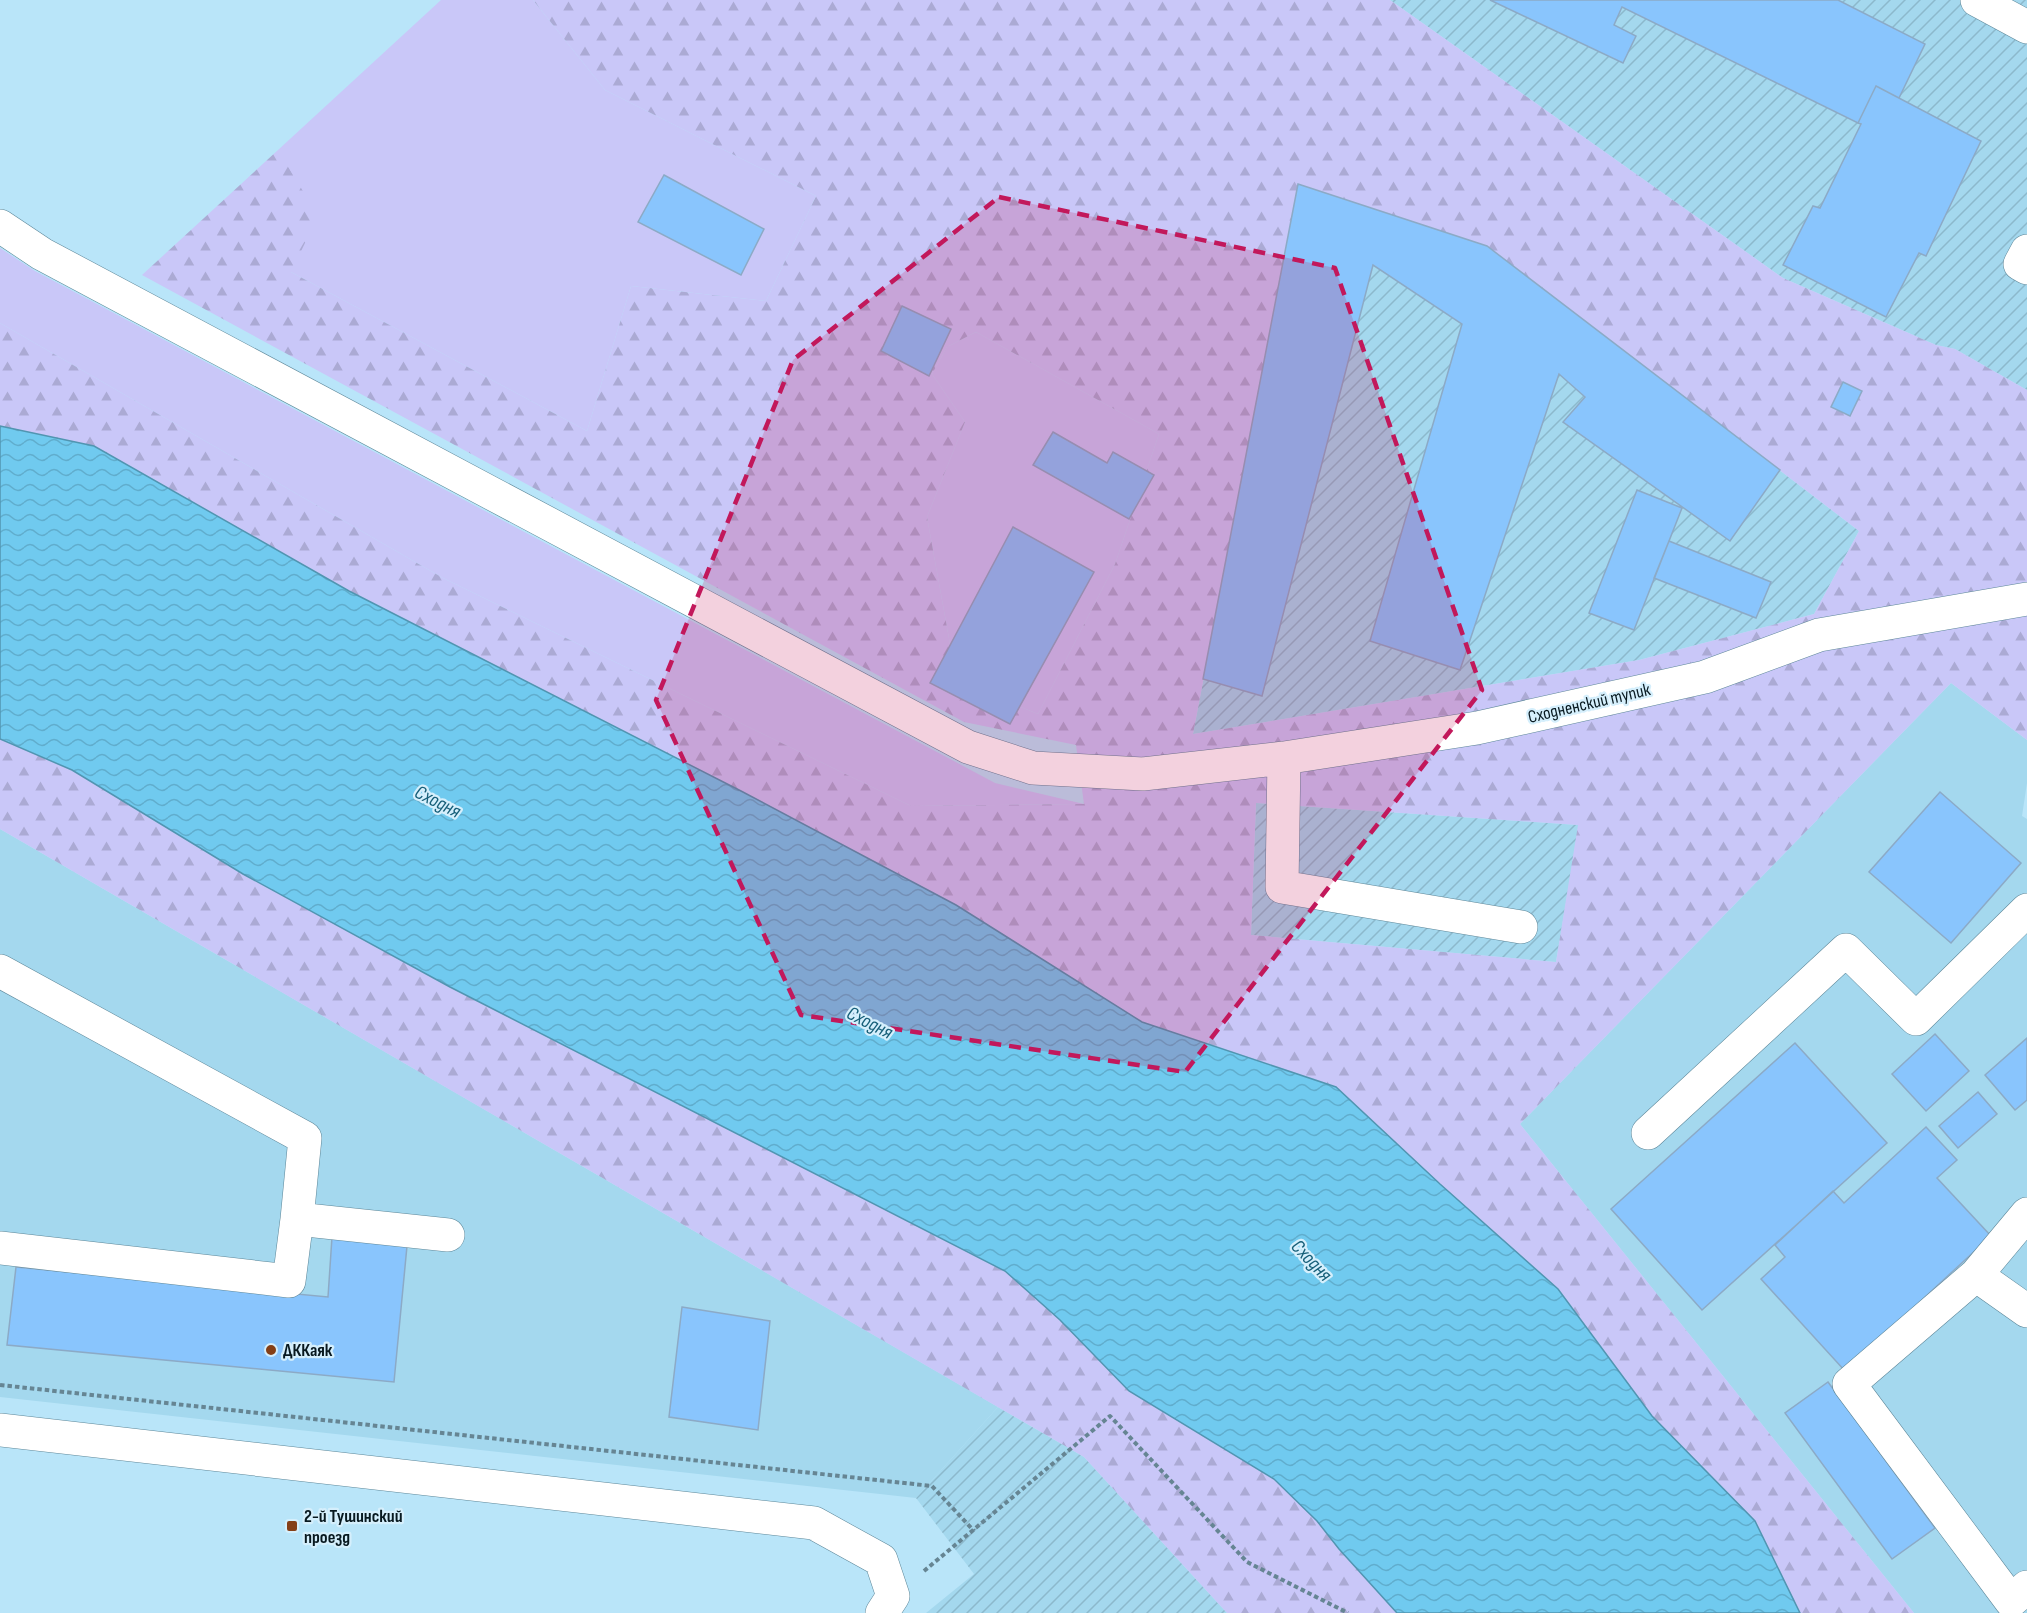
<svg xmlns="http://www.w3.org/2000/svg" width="2027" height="1613" font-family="'Sofia Sans Condensed',sans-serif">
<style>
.built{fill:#a4d8ee}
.industrial{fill:url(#industrial-furrows)}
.grass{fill:#c9c7f8}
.forest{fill:url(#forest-firs);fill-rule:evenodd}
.water{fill:url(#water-waves);stroke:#5195b1;stroke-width:1.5}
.building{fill:#89c5fd;stroke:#8caac6;stroke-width:1.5}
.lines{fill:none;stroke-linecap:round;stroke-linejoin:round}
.minor-casing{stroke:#5d8799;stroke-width:34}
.path{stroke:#668593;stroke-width:4;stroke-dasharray:4.5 3;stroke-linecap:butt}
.minor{stroke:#fff;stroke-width:33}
.marked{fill:#c2185b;fill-opacity:0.2;stroke:#c2185b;stroke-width:4.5;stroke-dasharray:12 8;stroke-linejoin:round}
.poi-dot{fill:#843f17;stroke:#d5effc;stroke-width:2}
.labels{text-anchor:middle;stroke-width:4.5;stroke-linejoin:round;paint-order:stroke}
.street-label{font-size:18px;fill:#081920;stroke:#d5effc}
.poi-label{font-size:18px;font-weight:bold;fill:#081920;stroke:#d5effc;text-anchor:start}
.water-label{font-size:20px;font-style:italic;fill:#175f79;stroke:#d5effc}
</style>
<defs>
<pattern id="industrial-furrows" width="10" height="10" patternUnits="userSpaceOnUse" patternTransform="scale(1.5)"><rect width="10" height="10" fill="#a4d8ee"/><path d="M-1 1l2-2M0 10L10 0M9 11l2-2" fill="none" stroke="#8cb9cc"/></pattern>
<pattern id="forest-firs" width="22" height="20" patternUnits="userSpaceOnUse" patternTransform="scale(1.5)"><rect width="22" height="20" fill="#c9c7f8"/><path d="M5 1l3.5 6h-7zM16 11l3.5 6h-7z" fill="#abaad4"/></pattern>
<pattern id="water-waves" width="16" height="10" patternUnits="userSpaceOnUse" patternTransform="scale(1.5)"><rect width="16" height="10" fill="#70caef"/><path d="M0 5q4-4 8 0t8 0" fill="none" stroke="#60adcd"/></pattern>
</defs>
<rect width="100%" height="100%" fill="#b9e5f9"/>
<path class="built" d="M1951,683L2027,740V783L2022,816L2027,819V1613H1914L1520,1124Z
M0,829L998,1407L916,1498L0,1397Z"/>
<path class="industrial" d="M1390,0H2027V390L1955,349L1936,345L1783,278Z
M1298,184L1487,246L1859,531L1814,614L1639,660L1193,734Z
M1256,803L1579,825L1556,962L1251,935Z
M998,1407L1084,1457L1227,1613H926L974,1574L916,1498Z"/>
<path class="grass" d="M441,0H533L605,90L816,196L766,301L631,286L587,431L291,272L278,150Z
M0,248L35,271L995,783L1084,804L911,806L443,578L0,323Z
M976,332L1159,434L1115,564L1038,714L962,683L950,644L927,517L965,422L932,374L947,347Z"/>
<path class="forest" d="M533,0H1390L1783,278L1936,345L1955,349L2027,390V740L1951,683L1520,1124L1914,1613H1800L1755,1521L1652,1416L1440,1184L1336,1087L1142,1022L956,905L741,791L349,591L94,446L0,426V323L443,578L911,806L1084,804L1076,745L964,722L142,275L278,150L318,216L291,272L587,431L631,286L766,301L816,196L605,90ZM1298,185L1487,246L1859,531L1814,614L1639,660L1193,734ZM976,332L1159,434L1115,564L1038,714L963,683L950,644L927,517L965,422L932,374L947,347ZM1256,803L1578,825L1556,962L1251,935Z
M0,739L72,770L243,874L450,987L1005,1271L1060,1320L1129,1391L1274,1479L1317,1521L1339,1549L1397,1613H1227L1084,1457L0,829Z"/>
<path class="water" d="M0,426L94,446L349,591L741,791L956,905L1142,1022L1336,1087L1440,1184L1558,1289L1652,1416L1755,1521L1800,1613H1397L1339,1549L1317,1521L1274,1479L1129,1391L1060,1320L1005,1271L450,987L243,874L72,770L0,739Z"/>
<path class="building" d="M1490,0H1838L1925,44L1899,98L1876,86L1858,123L1622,7L1614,25L1636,36L1623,63Z
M1876,86L1981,141L1926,256L1919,253L1886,317L1783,265L1813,206L1820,208L1861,124L1858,123Z
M664,175L764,229L741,275L638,222Z
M1298,184L1487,246L1780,470L1730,541L1563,422L1585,397L1559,374L1460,670L1370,641L1462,324L1373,265L1262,696L1203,679Z
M902,306L951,329L929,376L881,351Z
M1843,382L1862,391L1850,416L1831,407Z
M1053,432L1107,463L1113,452L1154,475L1129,519L1033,465Z
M1637,490L1682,508L1634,630L1589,613Z
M1013,527L1094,572L1010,724L930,683Z
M1669,541L1771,582L1756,618L1654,578Z
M1940,792L2021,863L1951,943L1869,872Z
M1935,1034L1969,1071L1926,1111L1892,1074Z
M2027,1038V1100L2015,1110L1985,1075Z
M1795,1043L1887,1143L1702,1310L1611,1209Z
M1978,1092L1997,1114L1958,1148L1939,1126Z
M1926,1127L1957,1160L1937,1178L1991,1236L1845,1371L1761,1279L1785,1257L1775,1245L1833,1191L1844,1203Z
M332,1237L407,1246L394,1382L7,1345L16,1267L328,1297Z
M682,1307L770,1321L758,1430L669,1417Z
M1828,1382L1935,1528L1892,1559L1785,1413Z"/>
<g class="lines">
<g class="minor-casing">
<path id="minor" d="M1977,0L2027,27
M0,226L42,254L968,747L1033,768L1143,774L1284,758L1477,728L1705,677L1819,635L2027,599
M2027,251L2020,264L2027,268
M1284,758L1282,887L1521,927
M0,971L305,1138L297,1219
M1648,1133L1846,950L1916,1019L2027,910
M0,1248L289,1281L297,1219L448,1235
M1976,1275L2027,1214
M2027,1311L1976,1275L1849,1384L2011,1601L2027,1587
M0,1430L814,1523L881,1560L893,1596L882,1613"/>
</g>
<path class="path" d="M0,1385L932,1486L974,1531
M924,1571L1110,1416L1247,1562L1348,1613"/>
<use href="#minor" class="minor"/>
</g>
<path class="marked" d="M999,197L1335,268L1482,690L1185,1072L801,1015L656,700L793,360Z"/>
<g class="poi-dot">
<circle cx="271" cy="1350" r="6"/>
<rect x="286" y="1520" width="12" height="12" rx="3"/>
</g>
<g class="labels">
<g class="street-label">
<text transform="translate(1589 703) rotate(-13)" y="6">Сходненский тупик</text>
</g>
<g class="poi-label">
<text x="283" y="1356">ДККаяк</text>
<text x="304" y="1522">2-й Тушинский<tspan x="304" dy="21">проезд</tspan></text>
</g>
<g class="water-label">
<text transform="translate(438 801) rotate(27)" y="7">Сходня</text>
<text transform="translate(870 1022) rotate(27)" y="7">Сходня</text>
<text transform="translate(1312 1260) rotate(46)" y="7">Сходня</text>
</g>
</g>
</svg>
